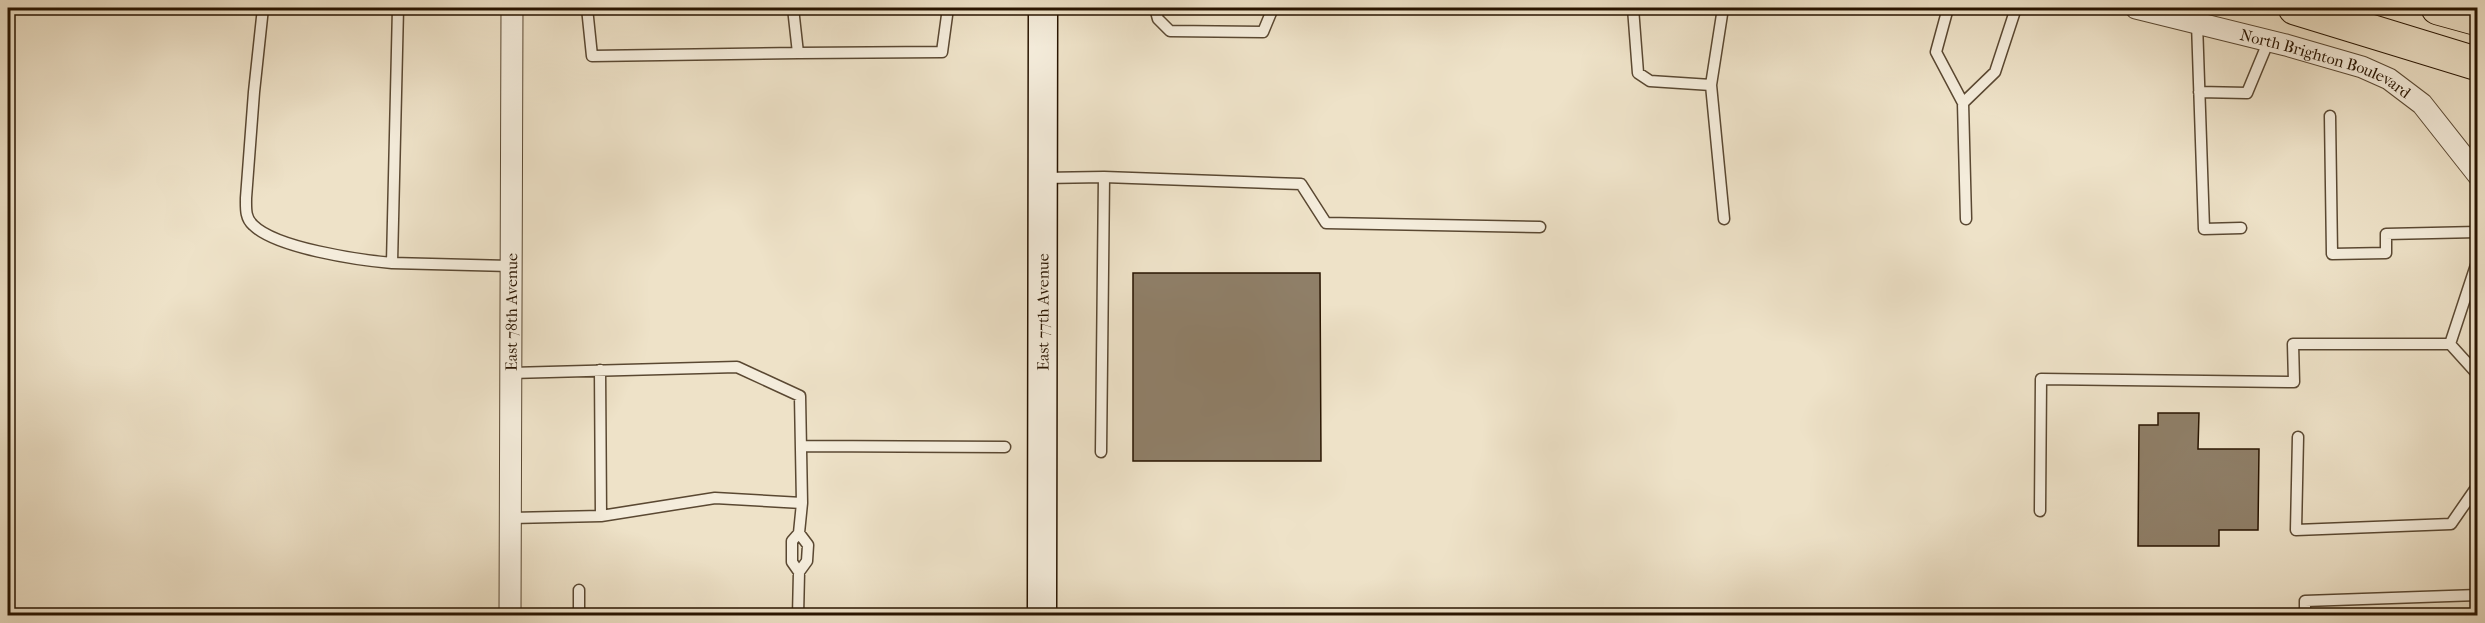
<svg xmlns="http://www.w3.org/2000/svg" width="2485" height="623" font-family="'IM FELL French Canon',serif">
<style>
.building{fill:#8f7f68;stroke:#281400;stroke-width:1.5}
.lines{fill:none;stroke-linecap:round;stroke-linejoin:round}
.lane-casing{stroke:#5a4832;stroke-width:13}
.street-casing{stroke:#5a4832;stroke-width:23}
.secondary-casing{stroke:#281400;stroke-width:31}
.highway-casing{stroke:#281400;stroke-width:35}
.lane{stroke:#f4ecdb;stroke-width:10}
.street{stroke:#f4ecdb;stroke-width:21}
.secondary{stroke:#f4ecdb;stroke-width:28}
.highway{stroke:#eee2c8;stroke-width:33}
.labels{text-anchor:middle;stroke-width:4.5;stroke-linejoin:round;paint-order:stroke}
.street-label{font-size:16px;fill:#281400;stroke:#f4ecdb}
</style>
<rect width="100%" height="100%" fill="#eee2c8"/>
<filter id="stains"><feTurbulence type="fractalNoise" baseFrequency=".00333" numOctaves="4"/><feColorMatrix values="0 0 0 0 .2 0 0 0 0 .09 0 0 0 0 .02 0 0 0 .5 -.17"/></filter>
<radialGradient id="worn" r=".72"><stop offset=".6" stop-color="#630" stop-opacity="0"/><stop offset="1" stop-color="#630" stop-opacity=".3"/></radialGradient>
<path class="building" d="M1133,273H1320L1321,461H1133Z
M2158,413H2199L2198,449H2259L2258,530H2219V546H2138L2139,425H2158Z"/>
<g class="lines">
<g class="lane-casing">
<path id="lane" d="M263,8L254,92L246,198C246,208 245,218 253,225C276,248 358,260 392,263
M398,8L392,263L512,266
M587,8L592,56L798,53L793,8
M1155,8L1158,19L1170,31L1263,32L1273,8
M1633,8L1638,73L1650,81L1711,85
M1723,8L1711,85L1724,219
M1948,8L1936,52L1963,103L1995,72L2016,8
M2197,23L2204,229L2241,228
M798,53L942,52L948,8
M2199,92L2247,93L2269,40
M1963,103L1966,219
M2330,116L2332,254L2386,253V234L2478,232
M1104,177L1301,184L1326,223L1540,227
M1043,178L1104,177L1101,452
M2478,259L2450,344L2478,375
M600,370L601,516
M2298,437L2296,530L2451,524L2478,485
M801,446L1005,447
M2040,511L2041,379L2294,382L2293,344H2450
M511,518L601,516L715,498L802,503L800,396L737,367L511,373
M799,572L792,562V541L799,533L802,503
M579,590V616
M798,616L799,572L807,561L808,545L799,533
M2305,616V601L2478,595"/>
</g>
<g class="street-casing">
<g id="street">
<path id="s1" d="M2136,8L2286,45L2362,67L2389,79L2422,104L2478,175"/>
<path id="s2" d="M510,616L512,8"/>
</g>
</g>
<g class="secondary-casing">
<g id="secondary">
<path id="s3" d="M1042,616L1043,8"/>
</g>
</g>
<g class="highway-casing">
<path id="highway" d="M2295,8L2478,64
M2438,8L2478,19"/>
</g>
<use href="#lane" class="lane"/>
<use href="#street" class="street"/>
<use href="#secondary" class="secondary"/>
<use href="#highway" class="highway"/>
</g>
<g class="labels">
<g class="street-label">
<text dy="6" stroke="none"><textPath href="#s1" startOffset="198">North Brighton Boulevard</textPath></text>
<text dy="6" stroke="none"><textPath href="#s2" startOffset="304">East 78th Avenue</textPath></text>
<text dy="6" stroke="none"><textPath href="#s3" startOffset="304">East 77th Avenue</textPath></text>
</g>
</g>
<rect width="2485" height="623" fill="none" stroke="#eee2c8" stroke-width="30"/>
<rect x="9" y="9" width="2467" height="605" fill="none" stroke="#281400" stroke-width="3"/>
<rect x="15" y="15" width="2455" height="593" fill="none" stroke="#281400" stroke-width="1.5"/>
<rect width="100%" height="100%" filter="url(#stains)"/>
<rect width="100%" height="100%" fill="url(#worn)"/>
</svg>
